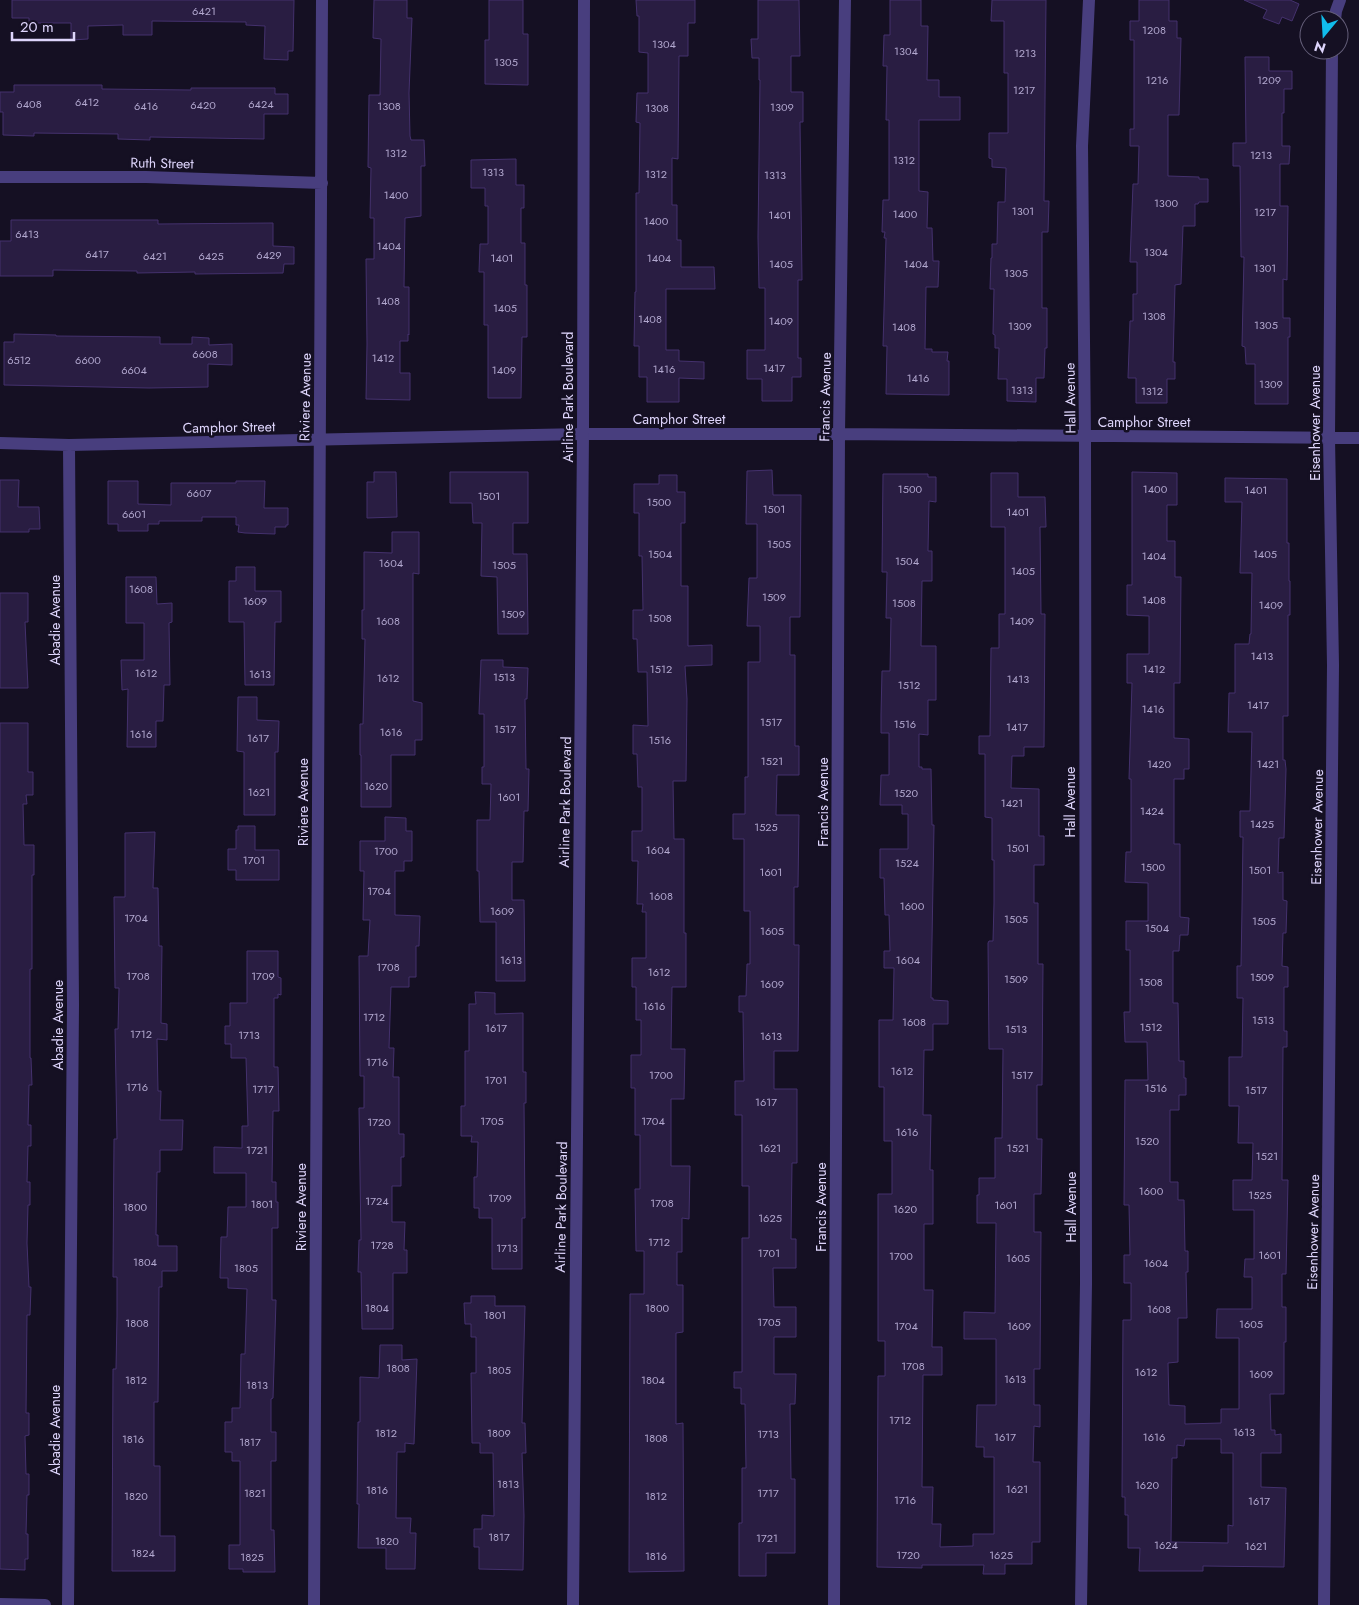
<svg xmlns="http://www.w3.org/2000/svg" width="1359" height="1605" font-family="Jost,sans-serif">
<style>
.building{fill:#291d42;stroke:#44316d;fill-rule:evenodd}
.lines{fill:none;stroke-linecap:round;stroke-linejoin:round}
.minor{stroke:#483e7e;stroke-width:12}
.tertiary{stroke:#483e7e;stroke-width:12}
.labels{text-anchor:middle;stroke-width:5;stroke-linejoin:round;paint-order:stroke}
.number-label{font-size:11px;fill:#b1a7ce}
.street-label{font-size:14px;fill:#ded5fc;stroke:#151023}
</style>
<rect width="100%" height="100%" fill="#151023"/>
<path class="building" d="M12,0H294L293,51H288V60L264,59L265,26L246,25V22L152,21V35H123V25L88,26V39L71,40V23H29V18H12Z
M374,0H407V18H412L409,93L410,136L411,140H424L425,166H421V216L405,218L404,287H409V335L408,334V341H400V373H410V400L366,399L367,344L366,259H374V218H370L371,168L368,167L369,95H380L381,39L373,38Z
M489,0H523V34H528V85L485,84V40H489Z
M636,0H695V23H688V56H679L678,159L672,158V205H677V240H681V267H714L715,289H666V350H679V361L704,362V379L679,378V402H647V377H639V346H634L635,292H636V193H639L640,123L636,122L637,93H648V53L639,52V16H637Z
M758,0H799L800,56H791V92H803V122H800L802,280H798V358H801V377H792V401H762V379H747V350H765V288H759L758,237L760,80H759V58H752L751,39H758Z
M890,0H921V26H928L927,80H939V97H960V120H919V191L928,192L927,228H932L933,261H939L938,287H926L925,349H932V352H948L947,361H949V395L886,394L887,346H883L886,238H884L885,232H882L883,200H889V120H886L887,66H883L884,35H890Z
M992,0H1046L1044,201H1049L1048,232H1042V308H1047V348H1045L1044,378H1036V402L1007,401V379H998L999,348H995V335L993,334L994,289H990L991,258H992V244H997L998,202H1005L1006,168L992,167V159L989,158V133H1008V73H1004V21H991Z
M1139,0H1169V21H1177V38H1181L1179,115H1168V176L1199,177V179H1208V202H1199L1198,204H1195V226H1183L1181,284L1175,285L1173,362H1175V379H1167V403H1136V378H1128L1130,321H1133V294H1137V262H1130L1133,184H1138L1139,146H1130V129H1134V40H1130V21H1139Z
M1244,0H1290L1299,4L1292,21L1282,17L1279,24L1263,18L1267,10Z
M1245,57H1269V71H1292V89H1284V113H1282V146H1290L1289,164H1280V206H1288L1287,280L1283,279V318H1290V337H1288V404H1255V364H1246L1245,347L1242,346L1244,257H1241L1240,166H1233V143H1246Z
M14,85H102V89L191,90V88H275V94H288V114H264V139L150,137V140L118,139V134L34,133V136L3,135V112H0V92H14Z
M516,159V185H524V208H521V243H525V285H527V337H522L521,398H488V325H484V272H479L480,244H488V206H485V188H471V160Z
M11,220H158V224L273,223V246L294,247V264H284L283,273L195,274V272L137,273V271L53,270V276H0V241H11Z
M14,334L56,335V336L160,337V344H192V337L209,338V345L232,344V365L208,364V387L149,388L4,385V342H14Z
M772,470L773,495H801L800,617H790V655H795V746H799V775H777L776,815H799L798,887H794V945H799L798,1051H774V1089H797V1163H792L791,1239H796V1268H773L774,1307H796V1337H774V1374H796L795,1404H790L791,1479H795V1553H766V1576H739V1523H742V1468H746L745,1404H741V1388H734V1372H742V1238H749V1186H742V1115H735V1081H744L743,1012H739V996H746L747,964H750V911H744V839H733V814H745V777H748V662H760V626H747L749,578H757V524H746L747,471Z
M374,472H396L397,517L367,518V482H374Z
M450,472H528V523H513V554H527L528,634H498L497,577L481,576L482,523H473L472,503H450Z
M1132,472L1177,473V505H1167V541H1175V577H1181L1180,683H1174V738L1189,739V769H1184V779H1174V844H1180V917L1189,918L1188,935H1180L1179,951H1173V1003H1178L1179,1057V1061H1184V1078H1186V1095H1179V1110H1170V1182H1178V1200H1184L1185,1251H1188V1272H1186L1187,1318H1178V1362L1168,1363L1169,1405L1185,1406V1424L1221,1423V1409H1239V1338H1216L1217,1309H1252V1277H1244L1245,1259H1254V1210H1233V1180H1252L1253,1143H1238L1239,1106H1229V1057H1242L1243,998H1237V966H1241L1242,908L1243,837H1240V811H1250L1252,732H1228L1229,693H1235V644H1249L1250,634H1251L1252,573H1240L1242,502H1225V478L1287,479V543H1289V581H1290V615H1288V716H1283V760H1285L1286,769L1284,838H1279L1278,873L1283,872V900L1287,901L1286,933H1283L1282,966L1288,967V987H1284V1031H1287V1047H1283L1282,1180H1288L1286,1274H1282V1307H1286V1342H1284V1394H1270L1271,1430H1275V1435L1281,1434V1453H1261V1487L1286,1488L1284,1567L1203,1566V1571H1139L1140,1548H1128V1515H1125V1497H1122L1123,1320H1131V1283H1124V1255H1130L1129,1205H1124L1125,1080H1148L1147,1042H1125L1124,1012H1130V950H1126V921H1148V883L1125,882L1126,852H1131V779H1129L1132,683H1127V654H1149V616L1127,615V585H1132ZM1185,1439H1221V1453H1233V1526L1228,1525V1543L1171,1542L1172,1458H1177V1445L1184,1446Z
M991,473H1018V497H1045L1046,527H1040L1041,614H1045L1044,747H1024V756H1012L1011,788L1039,789V836H1044V865H1034V903H1038V964H1043L1042,1085H1037V1139H1042L1041,1194H1034V1232H1041L1040,1369H1034V1405H1040V1427L1034,1426L1033,1462H1040V1542H1032V1564H1005V1574H983L984,1565H922V1568L877,1567L878,1376H885V1341H878V1194H892V1141H884V1087H879V1020H893L894,968H884V951H890L889,915H885L884,878H880V849H908V814H902V805H880L881,775H889V733H881V715L882,671H890L891,618H886L887,572H882L883,474H928V477H936V502L929,501L928,551H932V581H922L921,646H936V700H928V735L919,734V767H922V769H931L932,825H934L931,998H933V1000L948,1001V1024H933V1050H924L923,1115H931L930,1170H933V1224H924V1290H933L932,1347H942V1375H923L922,1487H933L932,1524H941L940,1547L973,1546V1534H994V1457H984V1447H976L977,1405H996V1339H964V1312L995,1313L996,1223H977V1195H979V1178H995V1138H1002L1003,1049H989L988,943L989,941H993L994,903V860H992V818L985,817V754H979V736H990L991,648H999V614H1005V527H991Z
M659,475H677V492H685V523H681V586H688V646L712,645V665L685,666L687,699L686,781H673L674,839H684V933H686V987H672L671,1049H685L684,1099H671V1166H690L689,1219L682,1218V1252H677V1285H683V1332L676,1333V1424L683,1423L684,1571L629,1572L630,1294H644V1251H636L635,1189H640V1135H635V1088H631V1055H641V1020H636V987H632V958H646V912H642L643,904H637L638,861H632V831H642V787H638L637,754H633V725L648,726L647,672H638L637,639H633V610H643L642,556H639V513H634V484H659Z
M0,480H19L18,507H39L40,529H29V532H0Z
M108,481H138V504L171,505V483H236V481H265L264,508H288V525H286V527H275V534L245,533L238,532L239,525H236V517H202V521H159V524H148V531H118V524H108Z
M392,532H419V574L413,573V701L422,703V740H415V755H391V807H361V755H360V724H363L365,639H362V610H364V552L392,553Z
M236,567H255V591H281V622H275L274,685H245L244,622H229V581H236Z
M126,577H156L157,604L172,603V622L169,623L170,685H164L163,721H156V747H127L128,689L122,690L121,660H144V623H126Z
M0,593H28V622H25L28,688H0Z
M481,660H503V667L528,668L527,699H525L526,769H529L528,811H524L523,862H512V900H524L525,981H496V922H480L479,871H477V820H490L491,784H482V767H484V714H479Z
M238,697H257V720L279,721L278,752H275V815H244V752L237,751Z
M0,723H28V772H33V795H26L27,804H23L24,845H34V875H32V969H30V1058H31L32,1085H29L28,1125H31V1146H28L27,1182H30V1205H28L27,1243L29,1287H31L30,1315H27L26,1413H29V1435L25,1436L26,1474H29V1495H27L26,1534H28V1559H25V1570L0,1569Z
M385,817L406,818V831H412V861H404V871H395V915L420,916L419,946H416V977H409V987H391L389,1048H394L393,1077H399V1134H404V1157H401V1186H392V1222H405L404,1250H407V1273H393V1329H362L361,1272H358L359,1240H361L359,1108H364V1076H360L359,956H368L370,920H363L364,871H360V841H385Z
M238,826H255V850H279V880H236V870H228V849H236V830H238Z
M155,832L153,888H158L159,946H162L161,1023L167,1024V1040L157,1039L158,1091H161L160,1120H183L182,1150H160V1172H157L156,1235H158V1246H177V1271H162V1287H159L158,1402H154V1466H160V1536H175V1571H112L113,1369H116L117,1316V1277H113L114,1139H117L115,1029H118L119,988H115L114,897H125V833Z
M247,951H278V977L281,978V995L278,994V998H274V1067H278L279,1111H273L272,1182H276V1202H278V1228H272V1300H276L273,1398L271,1399V1432H276V1461H271V1530H274L275,1572H243V1569H229V1545H240V1461H232V1452H225V1422H232V1408H240L241,1354H245L247,1289L228,1288V1278H220L221,1237H227L228,1207H246V1173H214V1147L242,1148V1126H248L246,1058H231V1044H225V1026H230V1003H247Z
M475,992L495,993V1014L523,1013V1072H526V1103H524L525,1218H522V1269H492V1218H479V1208H474V1177H477L478,1142H471L472,1136H461V1106H465V1051H469V1004H476Z
M471,1296H495V1306H525L522,1423H525L526,1453H522L524,1516L523,1570L479,1569V1547H474V1529H482V1515L494,1516L493,1453H480V1443H472L471,1373H476V1337H471V1324H465L464,1303H471Z
M380,1345H402V1360L417,1359L414,1444L405,1443V1452H397L396,1518H411L410,1533H416L415,1569H386V1548H358L359,1504H357L358,1422H360V1377L379,1378Z"/>
<g class="lines">
<path class="minor" d="M1335,20L1336,11L1340,0
M0,177H146L322,183
M0,443L69,445L583,434H839L1359,438
M0,1604L45,1605
M68,1605L73,1005L69,445
M314,1605L322,0
M834,1605L839,434L845,0
M1081,1605L1086,1284L1085,437L1082,146L1089,0
M1324,1605L1333,665L1329,438L1332,50"/>
<path class="tertiary" d="M573,1605L583,434L584,0"/>
</g>
<g class="labels">
<g class="number-label">
<text x="204" y="15">6421</text>
<text x="1154" y="34">1208</text>
<text x="664" y="48">1304</text>
<text x="906" y="55">1304</text>
<text x="1025" y="57">1213</text>
<text x="506" y="66">1305</text>
<text x="1157" y="84">1216</text>
<text x="1269" y="84">1209</text>
<text x="1024" y="94">1217</text>
<text x="87" y="106">6412</text>
<text x="29" y="108">6408</text>
<text x="261" y="108">6424</text>
<text x="203" y="109">6420</text>
<text x="146" y="110">6416</text>
<text x="389" y="110">1308</text>
<text x="782" y="111">1309</text>
<text x="657" y="112">1308</text>
<text x="396" y="157">1312</text>
<text x="1261" y="159">1213</text>
<text x="904" y="164">1312</text>
<text x="493" y="176">1313</text>
<text x="656" y="178">1312</text>
<text x="775" y="179">1313</text>
<text x="396" y="199">1400</text>
<text x="1166" y="207">1300</text>
<text x="1023" y="215">1301</text>
<text x="1265" y="216">1217</text>
<text x="905" y="218">1400</text>
<text x="780" y="219">1401</text>
<text x="656" y="225">1400</text>
<text x="27" y="238">6413</text>
<text x="389" y="250">1404</text>
<text x="1156" y="256">1304</text>
<text x="97" y="258">6417</text>
<text x="269" y="259">6429</text>
<text x="155" y="260">6421</text>
<text x="211" y="260">6425</text>
<text x="502" y="262">1401</text>
<text x="659" y="262">1404</text>
<text x="781" y="268">1405</text>
<text x="916" y="268">1404</text>
<text x="1265" y="272">1301</text>
<text x="1016" y="277">1305</text>
<text x="388" y="305">1408</text>
<text x="505" y="312">1405</text>
<text x="1154" y="320">1308</text>
<text x="650" y="323">1408</text>
<text x="781" y="325">1409</text>
<text x="1266" y="329">1305</text>
<text x="1020" y="330">1309</text>
<text x="904" y="331">1408</text>
<text x="205" y="358">6608</text>
<text x="383" y="362">1412</text>
<text x="19" y="364">6512</text>
<text x="88" y="364">6600</text>
<text x="774" y="372">1417</text>
<text x="664" y="373">1416</text>
<text x="134" y="374">6604</text>
<text x="504" y="374">1409</text>
<text x="918" y="382">1416</text>
<text x="1271" y="388">1309</text>
<text x="1022" y="394">1313</text>
<text x="1152" y="395">1312</text>
<text x="910" y="493">1500</text>
<text x="1155" y="493">1400</text>
<text x="1256" y="494">1401</text>
<text x="199" y="497">6607</text>
<text x="489" y="500">1501</text>
<text x="659" y="506">1500</text>
<text x="774" y="513">1501</text>
<text x="1018" y="516">1401</text>
<text x="134" y="518">6601</text>
<text x="779" y="548">1505</text>
<text x="660" y="558">1504</text>
<text x="1265" y="558">1405</text>
<text x="1154" y="560">1404</text>
<text x="907" y="565">1504</text>
<text x="391" y="567">1604</text>
<text x="504" y="569">1505</text>
<text x="1023" y="575">1405</text>
<text x="141" y="593">1608</text>
<text x="774" y="601">1509</text>
<text x="1154" y="604">1408</text>
<text x="255" y="605">1609</text>
<text x="904" y="607">1508</text>
<text x="1271" y="609">1409</text>
<text x="513" y="618">1509</text>
<text x="660" y="622">1508</text>
<text x="388" y="625">1608</text>
<text x="1022" y="625">1409</text>
<text x="1262" y="660">1413</text>
<text x="661" y="673">1512</text>
<text x="1154" y="673">1412</text>
<text x="146" y="677">1612</text>
<text x="260" y="678">1613</text>
<text x="504" y="681">1513</text>
<text x="388" y="682">1612</text>
<text x="1018" y="683">1413</text>
<text x="909" y="689">1512</text>
<text x="1258" y="709">1417</text>
<text x="1153" y="713">1416</text>
<text x="771" y="726">1517</text>
<text x="905" y="728">1516</text>
<text x="1017" y="731">1417</text>
<text x="505" y="733">1517</text>
<text x="391" y="736">1616</text>
<text x="141" y="738">1616</text>
<text x="258" y="742">1617</text>
<text x="660" y="744">1516</text>
<text x="772" y="765">1521</text>
<text x="1159" y="768">1420</text>
<text x="1268" y="768">1421</text>
<text x="376" y="790">1620</text>
<text x="259" y="796">1621</text>
<text x="906" y="797">1520</text>
<text x="509" y="801">1601</text>
<text x="1012" y="807">1421</text>
<text x="1152" y="815">1424</text>
<text x="1262" y="828">1425</text>
<text x="766" y="831">1525</text>
<text x="1018" y="852">1501</text>
<text x="658" y="854">1604</text>
<text x="386" y="855">1700</text>
<text x="254" y="864">1701</text>
<text x="907" y="867">1524</text>
<text x="1153" y="871">1500</text>
<text x="1260" y="874">1501</text>
<text x="771" y="876">1601</text>
<text x="379" y="895">1704</text>
<text x="661" y="900">1608</text>
<text x="912" y="910">1600</text>
<text x="502" y="915">1609</text>
<text x="136" y="922">1704</text>
<text x="1016" y="923">1505</text>
<text x="1264" y="925">1505</text>
<text x="1157" y="932">1504</text>
<text x="772" y="935">1605</text>
<text x="511" y="964">1613</text>
<text x="908" y="964">1604</text>
<text x="388" y="971">1708</text>
<text x="659" y="976">1612</text>
<text x="138" y="980">1708</text>
<text x="263" y="980">1709</text>
<text x="1262" y="981">1509</text>
<text x="1016" y="983">1509</text>
<text x="1151" y="986">1508</text>
<text x="772" y="988">1609</text>
<text x="654" y="1010">1616</text>
<text x="374" y="1021">1712</text>
<text x="1263" y="1024">1513</text>
<text x="914" y="1026">1608</text>
<text x="1151" y="1031">1512</text>
<text x="496" y="1032">1617</text>
<text x="1016" y="1033">1513</text>
<text x="141" y="1038">1712</text>
<text x="249" y="1039">1713</text>
<text x="771" y="1040">1613</text>
<text x="377" y="1066">1716</text>
<text x="902" y="1075">1612</text>
<text x="661" y="1079">1700</text>
<text x="1022" y="1079">1517</text>
<text x="496" y="1084">1701</text>
<text x="137" y="1091">1716</text>
<text x="1156" y="1092">1516</text>
<text x="263" y="1093">1717</text>
<text x="1256" y="1094">1517</text>
<text x="766" y="1106">1617</text>
<text x="492" y="1125">1705</text>
<text x="653" y="1125">1704</text>
<text x="379" y="1126">1720</text>
<text x="907" y="1136">1616</text>
<text x="1147" y="1145">1520</text>
<text x="770" y="1152">1621</text>
<text x="1018" y="1152">1521</text>
<text x="257" y="1154">1721</text>
<text x="1267" y="1160">1521</text>
<text x="1151" y="1195">1600</text>
<text x="1260" y="1199">1525</text>
<text x="500" y="1202">1709</text>
<text x="377" y="1205">1724</text>
<text x="662" y="1207">1708</text>
<text x="262" y="1208">1801</text>
<text x="1006" y="1209">1601</text>
<text x="135" y="1211">1800</text>
<text x="905" y="1213">1620</text>
<text x="770" y="1222">1625</text>
<text x="659" y="1246">1712</text>
<text x="382" y="1249">1728</text>
<text x="507" y="1252">1713</text>
<text x="769" y="1257">1701</text>
<text x="1270" y="1259">1601</text>
<text x="901" y="1260">1700</text>
<text x="1018" y="1262">1605</text>
<text x="145" y="1266">1804</text>
<text x="1156" y="1267">1604</text>
<text x="246" y="1272">1805</text>
<text x="377" y="1312">1804</text>
<text x="657" y="1312">1800</text>
<text x="1159" y="1313">1608</text>
<text x="495" y="1319">1801</text>
<text x="769" y="1326">1705</text>
<text x="137" y="1327">1808</text>
<text x="1251" y="1328">1605</text>
<text x="906" y="1330">1704</text>
<text x="1019" y="1330">1609</text>
<text x="913" y="1370">1708</text>
<text x="398" y="1372">1808</text>
<text x="499" y="1374">1805</text>
<text x="1146" y="1376">1612</text>
<text x="1261" y="1378">1609</text>
<text x="1015" y="1383">1613</text>
<text x="136" y="1384">1812</text>
<text x="653" y="1384">1804</text>
<text x="257" y="1389">1813</text>
<text x="900" y="1424">1712</text>
<text x="1244" y="1436">1613</text>
<text x="386" y="1437">1812</text>
<text x="499" y="1437">1809</text>
<text x="768" y="1438">1713</text>
<text x="1005" y="1441">1617</text>
<text x="1154" y="1441">1616</text>
<text x="656" y="1442">1808</text>
<text x="133" y="1443">1816</text>
<text x="250" y="1446">1817</text>
<text x="508" y="1488">1813</text>
<text x="1147" y="1489">1620</text>
<text x="1017" y="1493">1621</text>
<text x="377" y="1494">1816</text>
<text x="255" y="1497">1821</text>
<text x="768" y="1497">1717</text>
<text x="136" y="1500">1820</text>
<text x="656" y="1500">1812</text>
<text x="905" y="1504">1716</text>
<text x="1259" y="1505">1617</text>
<text x="499" y="1541">1817</text>
<text x="767" y="1542">1721</text>
<text x="387" y="1545">1820</text>
<text x="1166" y="1549">1624</text>
<text x="1256" y="1550">1621</text>
<text x="143" y="1557">1824</text>
<text x="908" y="1559">1720</text>
<text x="1001" y="1559">1625</text>
<text x="656" y="1560">1816</text>
<text x="252" y="1561">1825</text>
</g>
<g class="street-label">
<text transform="translate(162 163) rotate(1)" y="5">Ruth Street</text>
<text transform="translate(305 397) rotate(-89)" y="5">Riviere Avenue</text>
<text transform="translate(568 397) rotate(-90)" y="5">Airline Park Boulevard</text>
<text transform="translate(825 397) rotate(-89)" y="5">Francis Avenue</text>
<text transform="translate(1070 398) rotate(-91)" y="5">Hall Avenue</text>
<text x="679" y="424">Camphor Street</text>
<text x="1144" y="427">Camphor Street</text>
<text transform="translate(1315 423) rotate(-90)" y="5">Eisenhower Avenue</text>
<text transform="translate(229 427) rotate(-1)" y="5">Camphor Street</text>
<text transform="translate(55 620) rotate(-90)" y="5">Abadie Avenue</text>
<text transform="translate(303 802) rotate(-90)" y="5">Riviere Avenue</text>
<text transform="translate(565 802) rotate(-89)" y="5">Airline Park Boulevard</text>
<text transform="translate(823 802) rotate(-90)" y="5">Francis Avenue</text>
<text transform="translate(1070 802) rotate(-90)" y="5">Hall Avenue</text>
<text transform="translate(1317 827) rotate(-89)" y="5">Eisenhower Avenue</text>
<text transform="translate(58 1025) rotate(-90)" y="5">Abadie Avenue</text>
<text transform="translate(301 1207) rotate(-90)" y="5">Riviere Avenue</text>
<text transform="translate(561 1207) rotate(-89)" y="5">Airline Park Boulevard</text>
<text transform="translate(821 1207) rotate(-90)" y="5">Francis Avenue</text>
<text transform="translate(1071 1207) rotate(-90)" y="5">Hall Avenue</text>
<text transform="translate(1313 1232) rotate(-89)" y="5">Eisenhower Avenue</text>
<text transform="translate(55 1430) rotate(-90)" y="5">Abadie Avenue</text>
</g>
</g>
<g transform="translate(1324 35) rotate(198)"><circle r="24" fill="#151023" stroke="#655f7a"/>
<path d="M0-4L9 19L0 12L-9 19Z" fill="#11bceb"/>
<text y="-8" font-size="14" font-weight="bold" text-anchor="middle" fill="#ded5fc">N</text>
</g>
<path d="M12 32v8h62v-8" fill="none" stroke="#ded5fc" stroke-width="2.5"/>
<text x="20" y="32" font-size="15" fill="#ded5fc" stroke="#151023" stroke-width="4" paint-order="stroke">20 m</text>
</svg>
